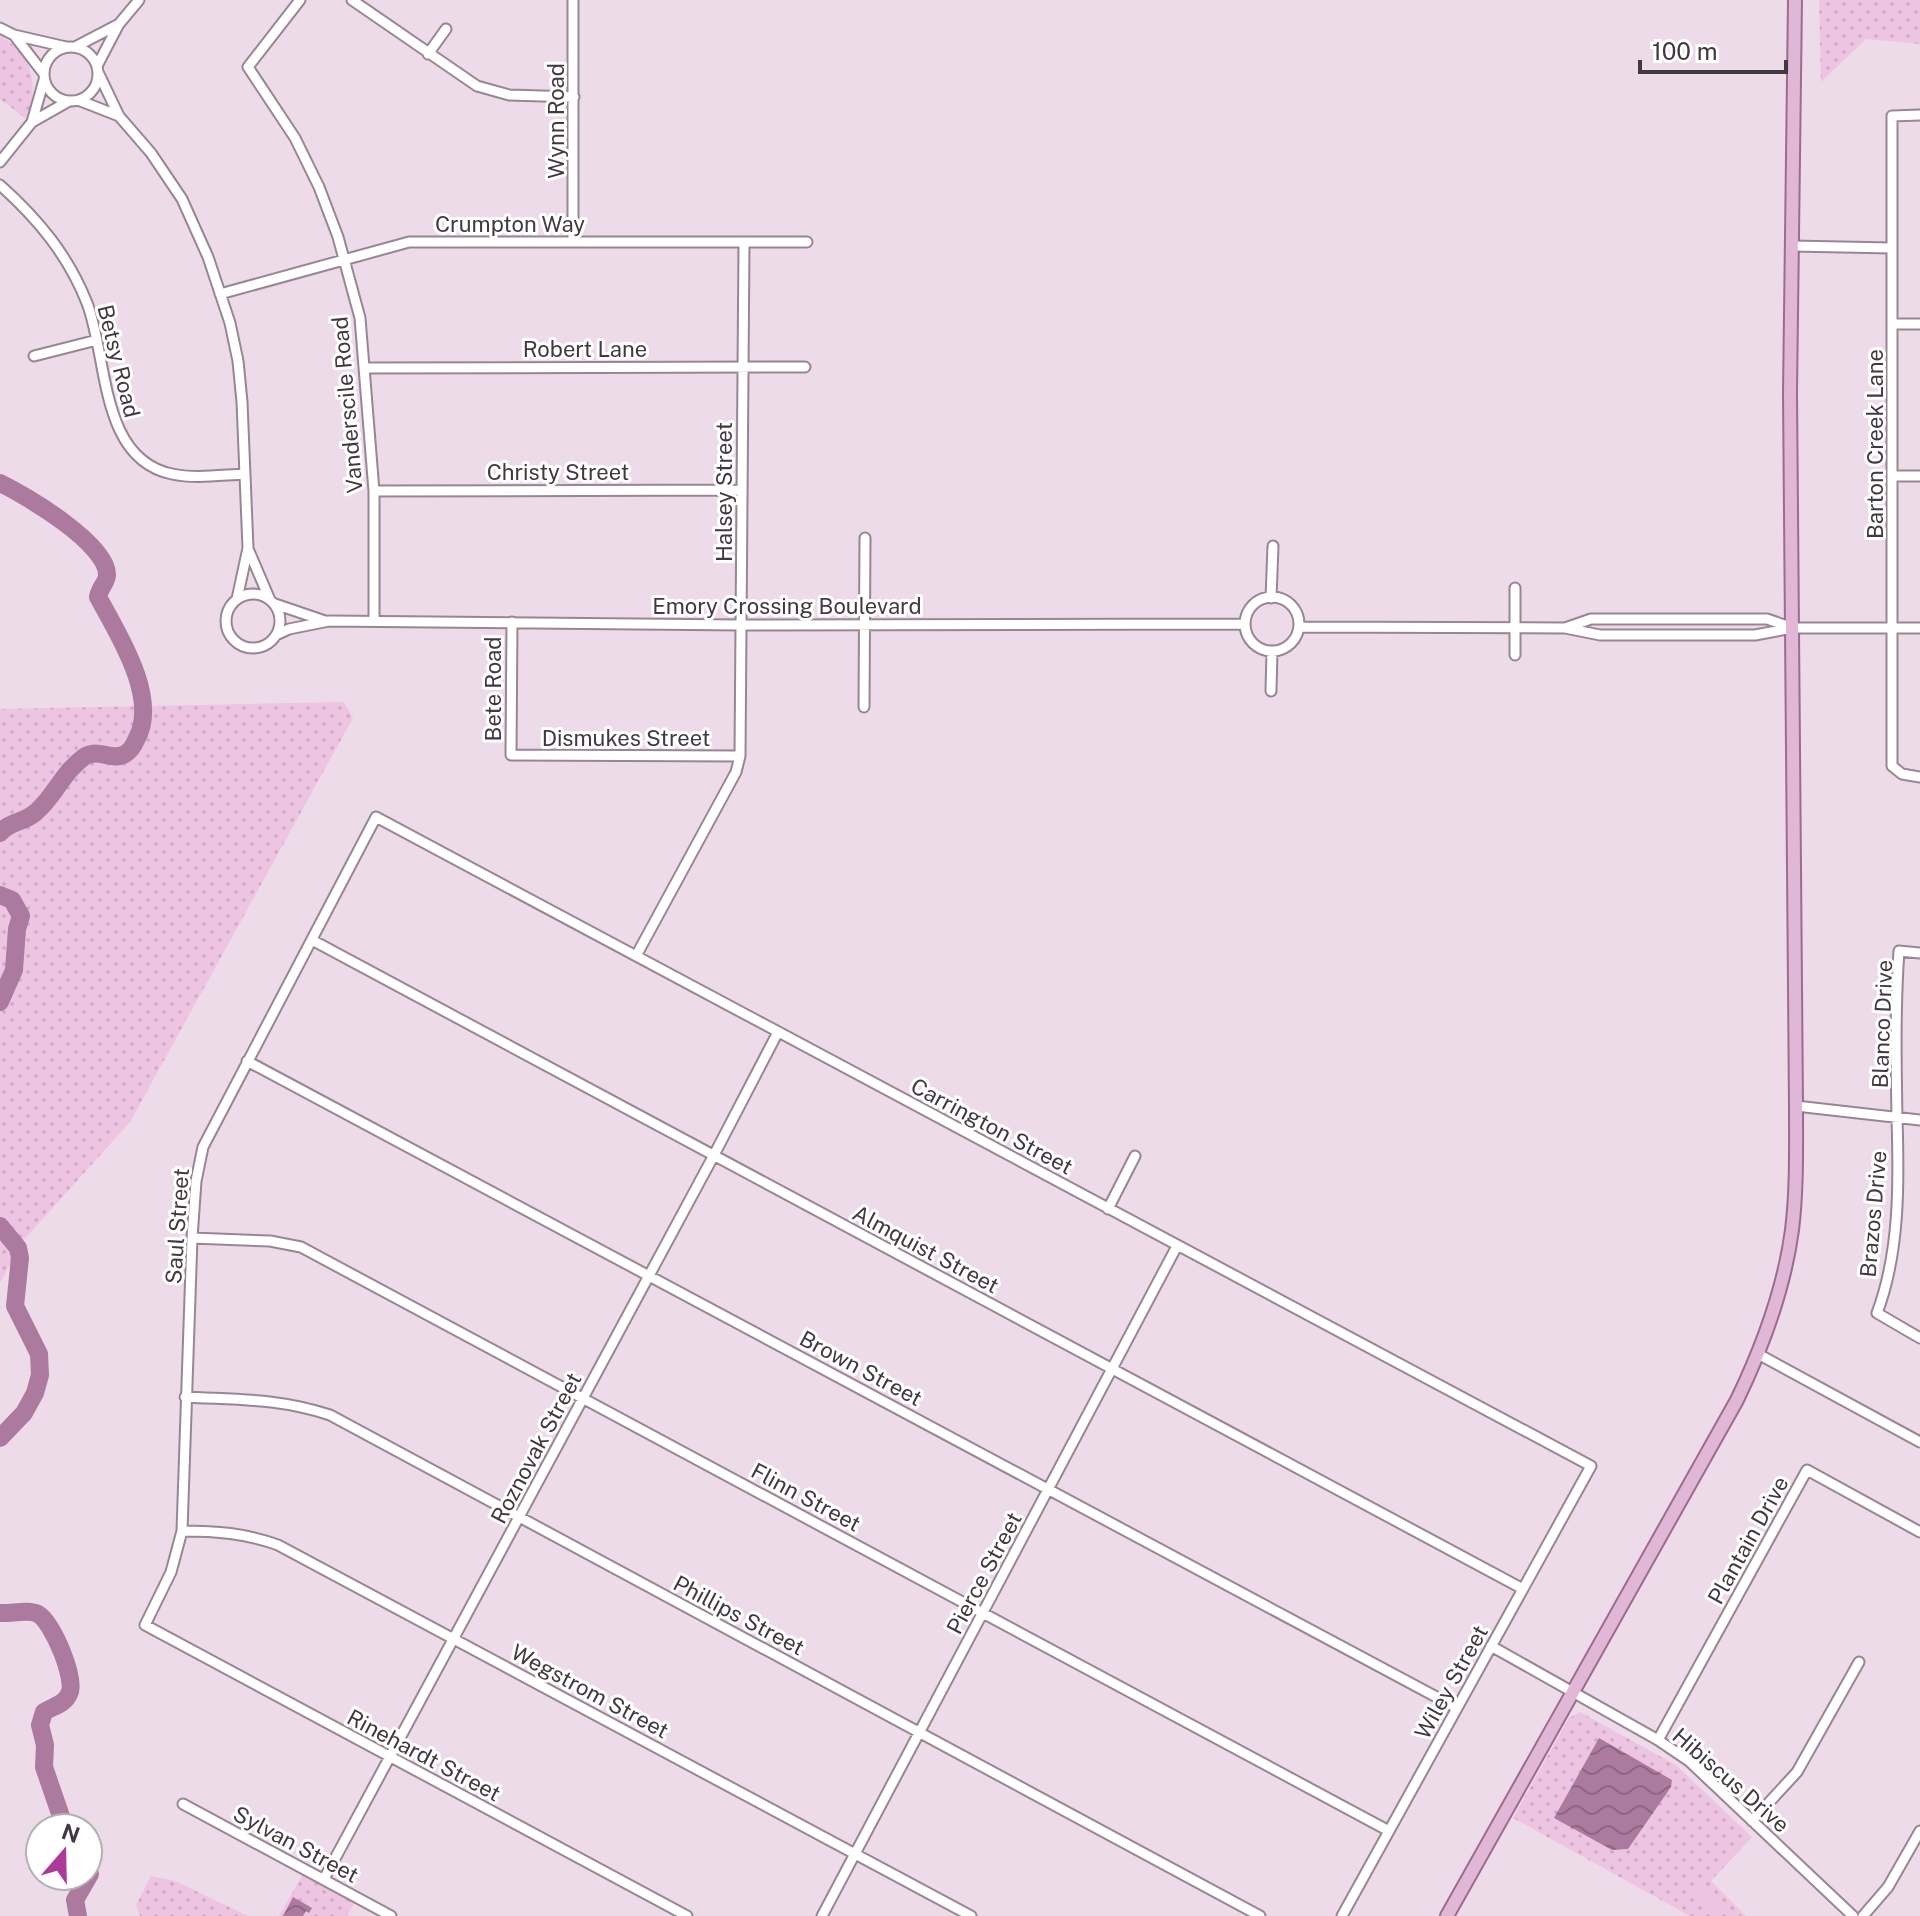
<svg xmlns="http://www.w3.org/2000/svg" width="1920" height="1916" font-family="'Public Sans',sans-serif">
<style>
.grass{fill:url(#grass-dots)}
.garden{fill:#eec4e3}
.water{fill:url(#water-waves)}
.lines{fill:none;stroke-linecap:round;stroke-linejoin:round}
.river{stroke:#ac7a9f;stroke-width:18}
.minor-casing{stroke:#988693;stroke-width:13}
.major-casing{stroke:#9c6c90;stroke-width:16}
.minor{stroke:#fff;stroke-width:9}
.major{stroke:#e1b7d7;stroke-width:12}
.labels{text-anchor:middle;stroke-width:6;stroke-linejoin:round;paint-order:stroke}
.street-label{font-size:22px;fill:#41393f;stroke:#fff}
</style>
<defs>
<pattern id="grass-dots" width="8" height="8" patternUnits="userSpaceOnUse" patternTransform="scale(2)"><rect width="8" height="8" fill="#eec4e3"/><path d="M2 2h.1M6 6h.1" fill="none" stroke="#cda9c4" stroke-width="1.8" stroke-linecap="round"/></pattern>
<pattern id="water-waves" width="16" height="10" patternUnits="userSpaceOnUse" patternTransform="scale(2)"><rect width="16" height="10" fill="#ac7a9f"/><path d="M0 5q4-4 8 0t8 0" fill="none" stroke="#8e6583"/></pattern>
</defs>
<rect width="100%" height="100%" fill="#eedbe9"/>
<path class="grass" d="M1819,0H1920V44L1866,39L1821,82Z
M0,36C33,54 40,86 26,119L0,99Z
M344,702L353,718L130,1122L22,1242L0,1283V709Z
M1580,1712L1676,1765L1752,1837L1711,1881L1746,1916H1690L1513,1818L1569,1718Z
M303,1874L355,1902L347,1916H279Z
M151,1876L175,1881L248,1916H140L136,1905Z"/>
<path class="garden" d="M1704,1885L1724,1903L1712,1916L1692,1898Z"/>
<path class="water" d="M1599,1738L1672,1780L1671,1787L1628,1849L1612,1850L1554,1818Z
M293,1897L312,1908L309,1913L306,1911L303,1916H283Z"/>
<g class="lines">
<path class="river" d="M0,483C25,495 108,544 107,575C107,582 99,589 98,597C118,634 160,699 136,740C134,745 130,751 125,754C112,762 98,747 84,757C61,774 56,795 36,812C24,823 10,821 0,833
M0,895L12,900L21,916L17,929L14,970L0,1002
M0,1226L18,1248L20,1258L15,1306L39,1354L40,1375L35,1393L24,1413L0,1438
M0,1613C11,1614 28,1609 38,1614C52,1621 77,1680 69,1694C64,1705 53,1706 44,1712L40,1725L45,1745L44,1767L65,1828
M78,1916L75,1900L90,1874L88,1868"/>
<g class="minor-casing">
<path id="minor" d="M300,0L248,67L295,138L319,187L338,237L360,318L374,491V621
M352,0L477,86L509,95L574,97
M0,28L14,35L66,47
M14,35L44,74
M75,47L119,24
M44 74a27 27 0 1 1 54 0a27 27 0 1 1-54 0Z
M428,54L446,29
M97,66L119,24L139,0
M98,72L119,116L151,153L182,199L208,257L230,323L238,361L242,402L248,548L237,599
M78,100L119,116
M1920,115L1892,116V766L1902,774L1920,777
M32,122L44,80
M0,162L32,122L69,101
M0,185C38,219 68,255 87,303C108,357 99,459 172,474C195,479 221,475 245,474
M573,242V0
M1792,246L1892,248
M220,294L409,242H807
M1893,324H1920
M34,356L97,340
M365,368L805,367
M1893,476H1920
M374,491L742,490
M249,551L270,600
M226 621a27 27 0 1 1 54 0a27 27 0 1 1-54 0Z
M1245 624a27 27 0 1 1 54 0a27 27 0 1 1-54 0Z
M1271,598L1273,546
M275,604L325,621
M512,622L511,755L740,756
M1299,627L1565,628L1600,635H1755L1793,628H1920
M1565,628L1591,619H1767L1793,628
M276,635L289,629L329,621L741,625L1245,624
M1515,655V588
M1271,691L1272,651
M864,707L865,538
M312,940L1523,1589
M1920,953L1899,951C1895,1006 1896,1062 1897,1118C1899,1182 1900,1252 1877,1313L1920,1338
M636,956L736,772L740,756L744,243
M247,1061L1457,1708
M1796,1106L1920,1120
M1108,1209L1135,1156
M192,1238L270,1241L301,1247L1389,1831
M1758,1354L1920,1442
M185,1397C239,1400 278,1398 330,1415L1260,1916
M182,1531C216,1531 245,1533 278,1545L971,1916
M1491,1646L1658,1740L1689,1761L1853,1916
M1658,1740L1807,1470L1920,1532
M183,1804L391,1916
M1752,1821L1797,1772L1859,1662
M324,1879L714,1155L778,1032
M687,1916L145,1625L171,1572L182,1531L192,1238L196,1181L203,1147L376,817L1591,1466L1342,1916
M822,1916L1177,1246
M1863,1916L1888,1887L1920,1831"/>
</g>
<g class="major-casing">
<path id="major" d="M1447,1916L1737,1400C1763,1346 1784,1290 1792,1230C1797,1189 1796,1147 1796,1106L1790,393L1795,0"/>
</g>
<use href="#minor" class="minor"/>
<use href="#major" class="major"/>
</g>
<g class="labels">
<g class="street-label">
<text transform="translate(556 121) rotate(-90)" y="8">Wynn Road</text>
<text x="510" y="232">Crumpton Way</text>
<text x="585" y="357">Robert Lane</text>
<text transform="translate(119 361) rotate(76)" y="8">Betsy Road</text>
<text transform="translate(347 405) rotate(-95)" y="8">Vanderscile Road</text>
<text transform="translate(1875 444) rotate(-90)" y="8">Barton Creek Lane</text>
<text x="558" y="480">Christy Street</text>
<text transform="translate(724 492) rotate(-90)" y="8">Halsey Street</text>
<text x="787" y="614">Emory Crossing Boulevard</text>
<text transform="translate(493 689) rotate(-90)" y="8">Bete Road</text>
<text x="626" y="746">Dismukes Street</text>
<text transform="translate(1882 1024) rotate(-88)" y="8">Blanco Drive</text>
<text transform="translate(992 1126) rotate(28)" y="8">Carrington Street</text>
<text transform="translate(1873 1214) rotate(-85)" y="8">Brazos Drive</text>
<text transform="translate(177 1226) rotate(-86)" y="8">Saul Street</text>
<text transform="translate(926 1249) rotate(28)" y="8">Almquist Street</text>
<text transform="translate(861 1368) rotate(28)" y="8">Brown Street</text>
<text transform="translate(536 1448) rotate(-62)" y="8">Roznovak Street</text>
<text transform="translate(806 1497) rotate(28)" y="8">Flinn Street</text>
<text transform="translate(1748 1540) rotate(-61)" y="8">Plantain Drive</text>
<text transform="translate(984 1573) rotate(-62)" y="8">Pierce Street</text>
<text transform="translate(739 1615) rotate(28)" y="8">Phillips Street</text>
<text transform="translate(1451 1682) rotate(-61)" y="8">Wiley Street</text>
<text transform="translate(590 1691) rotate(28)" y="8">Wegstrom Street</text>
<text transform="translate(424 1755) rotate(28)" y="8">Rinehardt Street</text>
<text transform="translate(1731 1780) rotate(41)" y="8">Hibiscus Drive</text>
<text transform="translate(296 1844) rotate(28)" y="8">Sylvan Street</text>
</g>
</g>
<g transform="translate(64 1852) rotate(20)"><circle r="38" fill="#ffffff" stroke="#b3b0b2" stroke-width="2"/>
<path d="M0-6L14 30L0 20L-14 30Z" fill="#ac3b97"/>
<text y="-12" font-size="22" font-weight="bold" text-anchor="middle" fill="#41393f">N</text>
</g>
<path d="M1640 60v12h146v-12" fill="none" stroke="#41393f" stroke-width="4"/>
<text x="1652" y="60" font-size="24" fill="#41393f" stroke="#ffffff" stroke-width="6" paint-order="stroke">100 m</text>
</svg>
